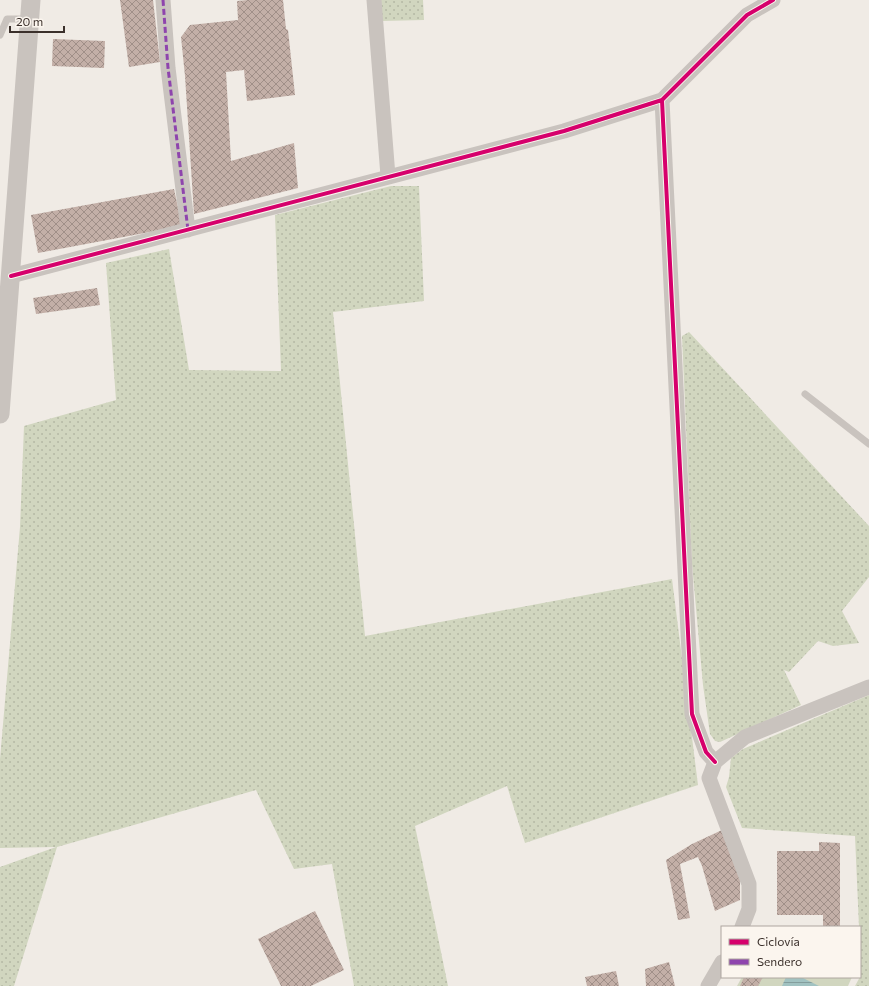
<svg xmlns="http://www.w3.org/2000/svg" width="869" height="986" font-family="Commissioner,sans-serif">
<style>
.grass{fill:url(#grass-dots)}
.garden{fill:#d1d6bf}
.water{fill:url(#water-rules)}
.building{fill:url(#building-cross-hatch)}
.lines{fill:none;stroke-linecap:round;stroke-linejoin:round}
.service{stroke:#c9c3be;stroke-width:7}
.minor{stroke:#c9c3be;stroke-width:15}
.tertiary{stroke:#c9c3be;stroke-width:19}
.quiet{stroke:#8e44ad;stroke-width:3;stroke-dasharray:6 3;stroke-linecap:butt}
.cycleway-casing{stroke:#fbf5ee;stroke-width:6}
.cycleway{stroke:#d6006c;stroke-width:4}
</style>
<defs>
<pattern id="grass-dots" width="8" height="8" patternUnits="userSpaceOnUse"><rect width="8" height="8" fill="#d1d6bf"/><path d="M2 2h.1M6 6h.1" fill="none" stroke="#b4b8a4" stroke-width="1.8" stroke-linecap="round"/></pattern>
<pattern id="water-rules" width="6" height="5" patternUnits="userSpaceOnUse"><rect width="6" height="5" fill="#a1c2c1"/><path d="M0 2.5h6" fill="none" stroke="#849e9d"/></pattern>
<pattern id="building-cross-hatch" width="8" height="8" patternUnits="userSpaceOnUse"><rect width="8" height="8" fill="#c3afa7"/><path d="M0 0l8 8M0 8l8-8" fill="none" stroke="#a08f88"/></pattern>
</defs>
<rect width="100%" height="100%" fill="#f0ebe5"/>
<path class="grass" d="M381,0H423L424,20L382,21Z
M391,186H419L424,301L333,312L365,636L672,579L698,785L525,843L507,786L415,826L448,986H354L332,864L294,869L256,790L57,847L14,986H0V867L56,847L0,848V759L20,527L24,426L116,400L106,263L169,249L189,370L281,371L275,215Z
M689,332L869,526V577L842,611L859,643L833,646L818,641L789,672L784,670L801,705L720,742L715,741L710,734L703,685L692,564L682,336Z
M869,695V986H855L861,975L860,927H859L855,836L742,828L726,787L729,777L731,758L743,749Z"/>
<path class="garden" d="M742,977H852L848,986H737Z"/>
<path class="water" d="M786,977H801L819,986H782Z"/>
<path class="building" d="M120,0H153L160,62L129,67Z
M248,0H283L286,29L288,30L295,95L247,101L244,70L226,72L231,161L294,143L298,188L194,214L185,76L181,37L190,25L238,20L237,1Z
M53,39L105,41L104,68L52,66Z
M174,189L182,226L38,253L31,215Z
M97,288L100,305L36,314L33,298Z
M722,830L740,874V900L715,911L702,866L698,857L680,864L690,918L678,920L666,860L692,844Z
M819,842L840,843V927H823V915H777V851H819Z
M315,911L344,970L311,986H281L258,939Z
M669,962L675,986H646L645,969Z
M616,971L619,986H587L585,977Z
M744,977H763L758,986H740Z"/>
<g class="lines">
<path class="service" d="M0,35L7,19H30
M805,394L869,444"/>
<path class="minor" d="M163,0L168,68L188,230
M374,0L388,176
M662,100L692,714L706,752L715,762
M11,276L564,131L662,100L747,15L773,0
M742,927L749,909V884L709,778L715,762L745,737L869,687
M708,986L722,962"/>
<path class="tertiary" d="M0,414L31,0"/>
<path class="quiet" d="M163,0L168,68L188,230"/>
<g class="cycleway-casing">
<path id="cycleway" d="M662,100L692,714L706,752L715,762
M11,276L564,131L662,100L747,15L773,0"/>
</g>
<use href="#cycleway" class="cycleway"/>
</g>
<rect x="721" y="926" width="140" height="52" fill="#fbf5ee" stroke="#aea6a0"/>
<rect x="729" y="939" width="20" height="6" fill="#d6006c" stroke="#aea6a0"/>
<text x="757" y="946" font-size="12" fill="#3b302b">Ciclovía</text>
<rect x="729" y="959" width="20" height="6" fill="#8e44ad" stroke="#aea6a0"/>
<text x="757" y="966" font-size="12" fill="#3b302b">Sendero</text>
<path d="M10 26v6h54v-6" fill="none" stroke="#3b302b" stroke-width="2"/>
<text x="16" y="26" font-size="12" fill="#3b302b" stroke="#fbf5ee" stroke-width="3" paint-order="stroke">20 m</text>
</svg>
